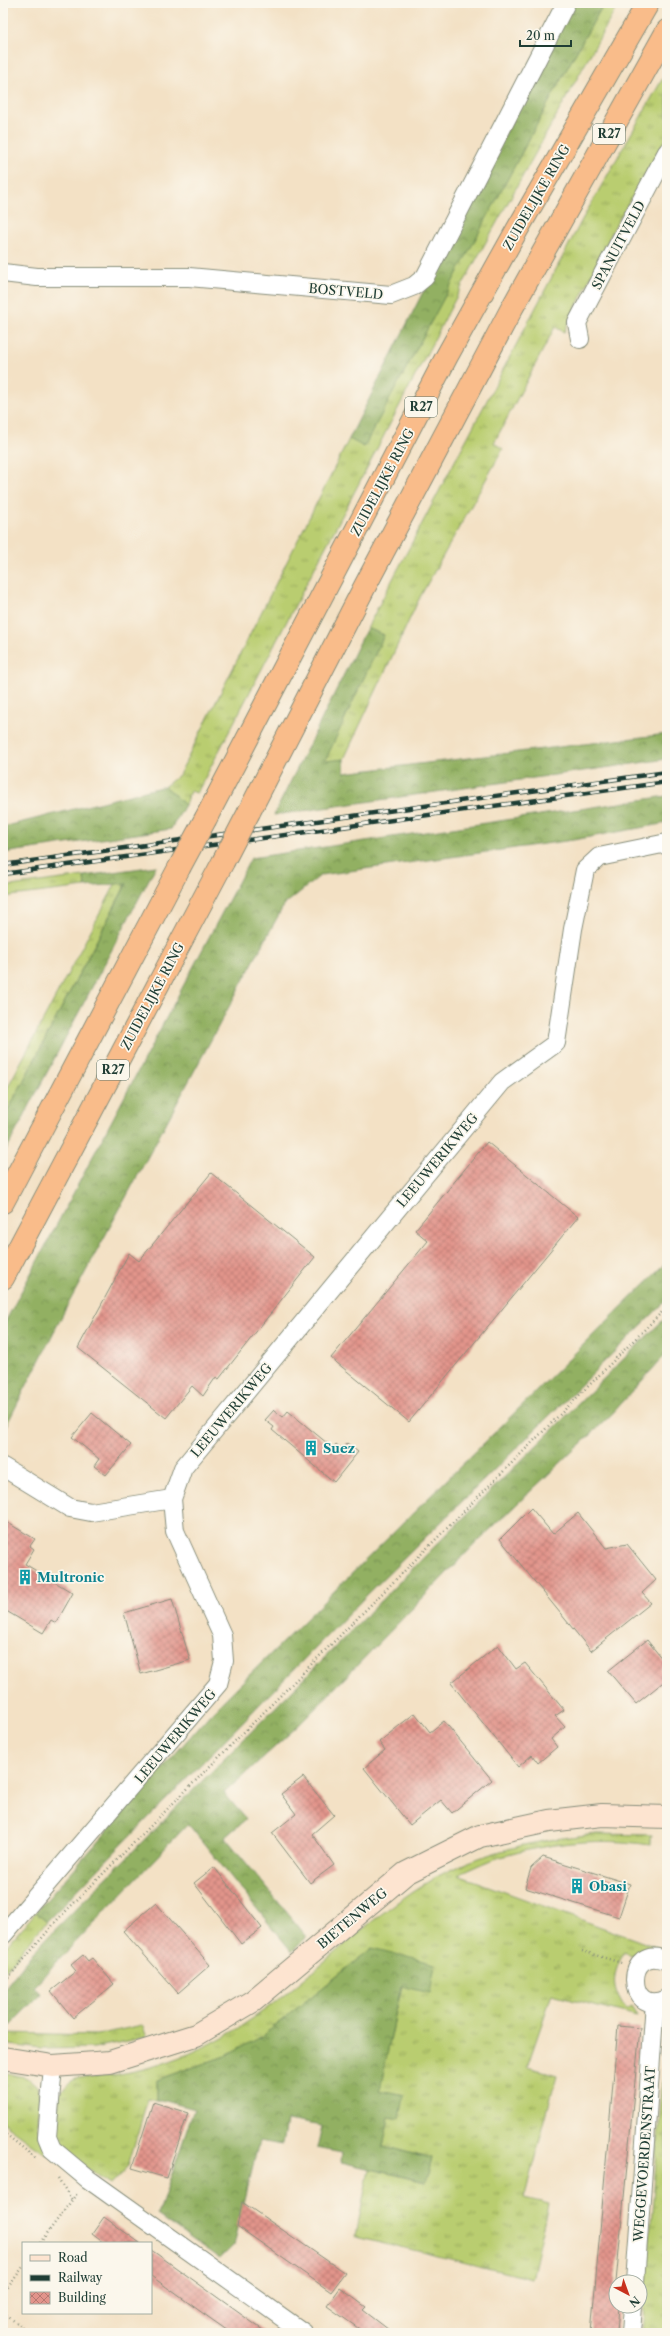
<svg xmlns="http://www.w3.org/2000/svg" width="670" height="2336" font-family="'Libre Caslon Text',serif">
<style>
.grass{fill:url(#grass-tufts);stroke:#6c8552}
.forest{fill:url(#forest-crowns);stroke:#58764b}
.building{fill:url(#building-cross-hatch)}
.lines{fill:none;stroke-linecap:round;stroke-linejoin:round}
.street-casing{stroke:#898f7c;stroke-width:20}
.secondary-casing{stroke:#898f7c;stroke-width:24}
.highway-casing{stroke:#898f7c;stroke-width:24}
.path{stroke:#898f7c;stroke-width:2.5;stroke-dasharray:1 3;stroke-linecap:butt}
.street{stroke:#fff;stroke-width:18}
.secondary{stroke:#fde4d0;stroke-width:22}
.highway{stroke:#f9bc8a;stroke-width:22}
.rail-casing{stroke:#1f3d34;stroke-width:4.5}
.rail{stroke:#fbf7ec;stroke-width:3;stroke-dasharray:9;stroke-linecap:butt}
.highway-bridge-casing{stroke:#898f7c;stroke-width:24;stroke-linecap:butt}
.highway-bridge{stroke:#f9bc8a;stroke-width:22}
.labels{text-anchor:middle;stroke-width:3.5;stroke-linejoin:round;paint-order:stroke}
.shield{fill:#fbf7ec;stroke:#61756b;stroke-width:1}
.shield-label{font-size:12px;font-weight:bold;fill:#1f3d34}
.street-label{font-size:13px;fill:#1f3d34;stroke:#fbf7ec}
.culture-label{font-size:13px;font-weight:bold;fill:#0d838f;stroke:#fbf7ec;text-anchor:start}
</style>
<defs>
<pattern id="grass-tufts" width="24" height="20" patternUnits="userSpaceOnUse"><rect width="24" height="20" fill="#b9cd70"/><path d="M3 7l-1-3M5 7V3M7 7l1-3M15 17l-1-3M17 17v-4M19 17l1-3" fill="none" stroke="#96a85d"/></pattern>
<pattern id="forest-crowns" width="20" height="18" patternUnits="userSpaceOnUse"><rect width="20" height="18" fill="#92b062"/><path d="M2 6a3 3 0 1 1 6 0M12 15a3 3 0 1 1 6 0" fill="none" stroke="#779052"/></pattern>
<pattern id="building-cross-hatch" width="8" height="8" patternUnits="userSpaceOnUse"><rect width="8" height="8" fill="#e2948b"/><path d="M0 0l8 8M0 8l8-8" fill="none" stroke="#b77a72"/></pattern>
</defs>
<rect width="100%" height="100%" fill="#fbf7ec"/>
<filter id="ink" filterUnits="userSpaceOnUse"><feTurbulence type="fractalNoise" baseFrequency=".025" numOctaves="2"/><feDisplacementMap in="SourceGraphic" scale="8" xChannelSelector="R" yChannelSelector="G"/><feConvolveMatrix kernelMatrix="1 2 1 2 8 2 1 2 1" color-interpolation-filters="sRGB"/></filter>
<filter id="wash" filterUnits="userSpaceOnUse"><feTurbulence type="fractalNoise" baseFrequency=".012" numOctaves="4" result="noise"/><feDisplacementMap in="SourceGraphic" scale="16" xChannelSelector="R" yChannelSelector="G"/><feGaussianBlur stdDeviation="0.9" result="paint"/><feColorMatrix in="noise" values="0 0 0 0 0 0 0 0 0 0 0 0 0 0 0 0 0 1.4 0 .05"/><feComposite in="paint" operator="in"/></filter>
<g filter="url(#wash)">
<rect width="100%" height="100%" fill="#f3e1c5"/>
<path class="grass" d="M604,3H619L471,269L197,793L190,791L185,805L165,786L179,775L349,439L364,446L565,72Z
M667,71V137L615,226L564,332L555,327L494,443L503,449L420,597L344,759L324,762L384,635L367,628L583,218Z
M84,876L85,887L3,897V887Z
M127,882L3,1120V1096L116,883Z
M597,1834L652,1835L650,1845C600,1837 549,1843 501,1857C487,1861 472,1869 458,1875L667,1951V1953L637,1958L624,1952C612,1976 610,1986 626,2010L631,2007L637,2016L552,1994L527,2067L557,2075L524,2198L549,2204L532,2279L356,2236L369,2169L425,2182L432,2159L383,2146L389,2116L404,2095L379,2090L402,1986L372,1948L261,2037L228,2055L157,2080V2099L148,2098L128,2166L111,2184C63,2152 51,2154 60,2092C64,2087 70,2081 76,2079C90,2075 105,2076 119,2074C151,2069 183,2058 212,2043C286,2005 343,1938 412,1892C467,1854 532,1840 597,1834Z
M36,1912L47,1921L3,1973V1950Z
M142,2025L147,2037L93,2048L41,2049L3,2044V2033L97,2035Z
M667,2029V2333H642Z
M3,2072L28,2078L37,2086L40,2100L38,2125L47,2155L3,2123Z"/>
<path class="forest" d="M571,3H604L565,72L364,447L349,439L423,292L432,280Z
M367,628L384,635L325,761L344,759V773L667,734V759L274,815Z
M165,786L185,805L171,829L3,853V827Z
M667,796V823L573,840L321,875L284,905L65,1310L3,1432V1326L251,858Z
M156,866L3,1156V1120L127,883L85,887L84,876Z
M667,1262V1300L369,1593L47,1921L36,1912L212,1712Z
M667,1316V1353L611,1415L480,1539L299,1725L224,1793L246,1819L225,1837L307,1937L292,1952L188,1824L33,1987L41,1994L3,2032V1990L35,1950L434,1547Z
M372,1948L435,1964L430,1993L401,1986L380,2090L404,2095L400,2119L389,2117L383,2146L432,2159L426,2182L341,2162L342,2153L317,2148L322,2126L287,2120L283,2145L259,2141L234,2245L220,2259L158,2215L194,2109L157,2099V2080L228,2055L261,2037Z"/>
<g id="blocks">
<path class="building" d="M487,1142L578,1217L409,1422L331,1358L428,1241L415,1230Z
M211,1173L315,1257L219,1379L216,1377L203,1396L192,1386L166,1418L78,1348L129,1253L139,1261Z
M274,1410L283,1417L288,1411L333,1448L336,1444L342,1449L347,1443L358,1452L334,1482L272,1430L274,1427L265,1420Z
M92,1413L131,1445L106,1475L94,1466L99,1459L72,1437Z
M531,1508L553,1534L578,1513L606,1548L627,1544L656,1580L642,1593L651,1603L591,1651L500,1539Z
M3,1520L35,1539L30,1546L34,1549L25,1564L73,1593L56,1623L51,1620L43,1633L3,1609Z
M172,1599L190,1660L141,1674L124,1613Z
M647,1640L667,1665L661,1670L667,1679L636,1704L608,1671Z
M498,1645L516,1669L525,1663L564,1710L555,1716L565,1727L551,1739L557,1747L538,1763L532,1755L518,1767L451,1683Z
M415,1713L430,1732L444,1721L492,1780L452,1813L441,1800L410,1825L364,1768L385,1750L379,1742Z
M303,1777L334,1815L312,1834L334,1865L310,1883L272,1833L296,1814L281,1794Z
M543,1857L630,1884L619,1917L525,1888L531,1868Z
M214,1867L262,1928L241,1944L194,1883Z
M156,1903L210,1965L178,1993L123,1931Z
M83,1955L88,1961L92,1958L114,1984L73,2018L51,1991L76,1971L71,1965Z
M618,2026L640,2028L616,2282L614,2304L619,2306L617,2333H591Z
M153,2102L188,2113L167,2178L132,2168Z
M242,2202L345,2273L331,2292L237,2226Z
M104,2217L140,2243H104L92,2234Z
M151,2250L157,2254L267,2333H231L211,2319L151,2276Z
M340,2288L366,2307L363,2310L393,2333H365L327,2306Z"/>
</g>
</g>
<g filter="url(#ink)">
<use href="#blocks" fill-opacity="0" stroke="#898f7c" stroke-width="1"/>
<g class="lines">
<g class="street-casing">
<path id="street" d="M3,273L37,277H189L391,295L414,286L425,277L566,3
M580,339L577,323L667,152
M3,1467L70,1508L91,1512L172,1499
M3,1935L218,1684L224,1661L222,1635L175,1531L172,1499L183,1468L502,1082L556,1043L573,929L585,870L599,857L667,843
M666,1999C625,2019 624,1941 667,1961
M53,2066L47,2137L52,2149L88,2179L304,2333
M635,2282L655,2002
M631,2333L633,2306"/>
</g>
<g class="secondary-casing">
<path id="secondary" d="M3,2058L53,2066L110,2062L196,2035L253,2001L406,1873L480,1836L549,1821L602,1815L667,1817"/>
</g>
<g class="highway-casing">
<path id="highway" d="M249,812L364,588L512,308L667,31
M206,818L447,356L517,230L648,3
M3,1202L179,868
M3,1278L223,862"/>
</g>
<path class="path" d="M582,1951L622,1963
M3,1984L58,1919L667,1307
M3,2132L37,2159
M58,2178L72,2200
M40,2243L78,2192
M3,2294L23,2267
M3,2313L31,2333"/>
<use href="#street" class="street"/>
<use href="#secondary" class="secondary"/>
<use href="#highway" class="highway"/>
<g class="rail-casing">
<path id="rail" d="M3,865L667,772
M3,874L667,782"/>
</g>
<use href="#rail" class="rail"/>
<g class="highway-bridge-casing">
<path id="highway-bridge" d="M223,862L249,812
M179,868L206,818"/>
</g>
<use href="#highway-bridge" class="highway-bridge"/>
</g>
</g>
<defs>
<g id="building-bare" transform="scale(1.2)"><path d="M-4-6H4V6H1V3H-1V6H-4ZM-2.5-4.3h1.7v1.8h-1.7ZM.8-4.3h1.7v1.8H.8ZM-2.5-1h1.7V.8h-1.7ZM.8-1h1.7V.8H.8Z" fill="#0f9aa8" stroke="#fbf7ec" stroke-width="2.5" paint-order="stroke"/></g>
</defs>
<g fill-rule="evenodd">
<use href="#building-bare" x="311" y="1448"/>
<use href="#building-bare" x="25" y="1577"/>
<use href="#building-bare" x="577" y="1886"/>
</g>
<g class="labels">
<g class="shield">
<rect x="593" y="124" width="32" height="20" rx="3"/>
<rect x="405" y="397" width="32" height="20" rx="3"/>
<rect x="97" y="1060" width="32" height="20" rx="3"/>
</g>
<g class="shield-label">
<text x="609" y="138">R27</text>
<text x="421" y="411">R27</text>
<text x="113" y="1074">R27</text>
</g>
<g class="street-label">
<text transform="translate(536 197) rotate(-60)" y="5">ZUIDELIJKE RING</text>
<text transform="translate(618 245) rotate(-62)" y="5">SPANUITVELD</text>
<text transform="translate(346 291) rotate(5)" y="5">BOSTVELD</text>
<text transform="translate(382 482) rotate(-62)" y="5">ZUIDELIJKE RING</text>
<text transform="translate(152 996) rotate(-62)" y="5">ZUIDELIJKE RING</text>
<text transform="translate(437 1160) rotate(-50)" y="5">LEEUWERIKWEG</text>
<text transform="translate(231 1410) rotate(-50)" y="5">LEEUWERIKWEG</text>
<text transform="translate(175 1736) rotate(-50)" y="5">LEEUWERIKWEG</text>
<text transform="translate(352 1918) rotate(-40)" y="5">BIETENWEG</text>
<text transform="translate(644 2154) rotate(-86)" y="5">WEGGEVOERDENSTRAAT</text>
</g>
<g class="culture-label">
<text x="323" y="1453">Suez</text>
<text x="37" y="1582">Multronic</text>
<text x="589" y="1891">Obasi</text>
</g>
</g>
<rect width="670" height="2336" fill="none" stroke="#fbf7ec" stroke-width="16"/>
<rect x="22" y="2242" width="130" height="72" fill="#fbf7ec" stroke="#a3ada2"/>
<rect x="30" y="2255" width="20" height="6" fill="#fde4d0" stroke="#a3ada2"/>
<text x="58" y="2262" font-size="12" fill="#1f3d34">Road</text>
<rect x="30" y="2275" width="20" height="6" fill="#1f3d34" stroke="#a3ada2"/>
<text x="58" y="2282" font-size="12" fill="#1f3d34">Railway</text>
<rect x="30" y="2292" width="20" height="12" fill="url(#building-cross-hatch)" stroke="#a3ada2"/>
<text x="58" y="2302" font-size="12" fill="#1f3d34">Building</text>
<g transform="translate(628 2294) rotate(139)"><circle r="19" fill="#fbf7ec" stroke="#a3ada2"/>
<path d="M0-3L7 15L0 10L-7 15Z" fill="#c8321e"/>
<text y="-6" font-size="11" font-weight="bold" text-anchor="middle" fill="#1f3d34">N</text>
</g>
<path d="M520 40v6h51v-6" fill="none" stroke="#1f3d34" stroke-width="2"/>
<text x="526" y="40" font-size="12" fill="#1f3d34" stroke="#fbf7ec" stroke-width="3" paint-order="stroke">20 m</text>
</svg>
